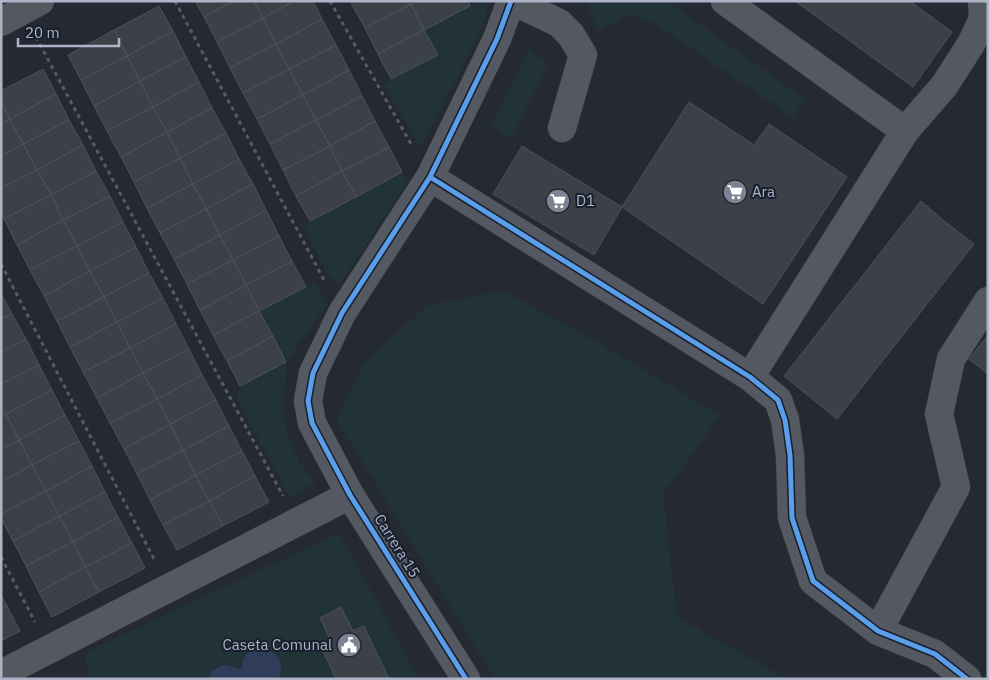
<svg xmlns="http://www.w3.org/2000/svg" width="989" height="680" font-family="'IBM Plex Sans',sans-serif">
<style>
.green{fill:#223338}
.water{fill:#2f3d5a}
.building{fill:#3c4049;stroke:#4c515a}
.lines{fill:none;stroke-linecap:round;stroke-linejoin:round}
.minor-casing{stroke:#40444b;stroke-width:29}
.path{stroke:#575c64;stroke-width:3;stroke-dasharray:4 4;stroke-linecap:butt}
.minor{stroke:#545861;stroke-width:28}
.cycleway-casing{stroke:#181f2d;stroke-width:8}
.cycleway{stroke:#5a9eea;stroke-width:5}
.labels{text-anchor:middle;stroke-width:4;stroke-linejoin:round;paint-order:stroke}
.poi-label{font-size:15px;fill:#adb4c5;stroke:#181f2d;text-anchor:start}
.street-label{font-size:15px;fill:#adb4c5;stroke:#181f2d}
</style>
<rect width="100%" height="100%" fill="#252932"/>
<path class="green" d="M585,1H667L805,100L793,117L653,23L638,17L625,15L599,32Z
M484,3L488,7L483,26L421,148L383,84L437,55L424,30L470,6Z
M529,49L548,63L511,139L491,125Z
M402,172L408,181L339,285L329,276L304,229L310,221Z
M315,283L327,304L286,362L284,409L286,433L300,464L316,482L290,498L236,397L240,386L286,362L259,311Z
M504,291L599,343L720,416L663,494L677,617L787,679H495L337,421L362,365L428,305Z
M339,533L419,679H89L84,653Z"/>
<path class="water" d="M260,648C277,649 285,663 279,679H208L212,671L224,665L242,669C241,657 248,650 260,648Z"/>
<path class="building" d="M195,1H234L204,17Z
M234,1H254L263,18L217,42L204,17Z
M254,1H295L263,18Z
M295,1H313L322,19L276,44L263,18Z
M354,1H410L411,4L365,28L351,3Z
M417,1H468L470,6L424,30L411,4Z
M795,1H910L952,32L913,87Z
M411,4L424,30L378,54L365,28Z
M159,6L173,31L127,56L114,30Z
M263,18L276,44L230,68L217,42Z
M322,19L336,45L289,69L276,44Z
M114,30L127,56L81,80L68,55Z
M424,30L438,55L391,79L378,54Z
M173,31L186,57L140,81L127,56Z
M276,44L289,69L243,93L230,68Z
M336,45L349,70L303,95L289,69Z
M127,56L140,81L94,106L81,80Z
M186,57L199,82L153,107L140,81Z
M43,69L56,94L10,119L1,101V91Z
M289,69L303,95L257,119L243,93Z
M349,70L362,96L316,120L303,95Z
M140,81L153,107L107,131L94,106Z
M199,82L212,108L167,132L153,107Z
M56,94L69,120L23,144L10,119Z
M303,95L316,120L270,144L257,119Z
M362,96L375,121L330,146L316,120Z
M1,101L10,119L1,123Z
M689,102L754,145L769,124L847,177L763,304L622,207Z
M153,107L167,132L121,157L107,131Z
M212,108L226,133L180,158L167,132Z
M10,119L23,144L1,156V123Z
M69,120L83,145L37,170L23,144Z
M316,120L330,146L283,170L270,144Z
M375,121L389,147L342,171L330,146Z
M167,132L180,158L134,182L121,157Z
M226,133L239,159L193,184L180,158Z
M23,144L37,170L1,188V156Z
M83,145L96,171L51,195L37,170Z
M330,146L342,171L296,196L283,170Z
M522,146L622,207L594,255L493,194Z
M389,147L402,172L356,197L342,171Z
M180,158L193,184L147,208L134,182Z
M239,159L253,184L206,209L193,184Z
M37,170L51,195L4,219L1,214V188Z
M96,171L110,196L63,220L51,195Z
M342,171L356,197L310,221L296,196Z
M193,184L206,209L160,233L147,208Z
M253,184L266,210L220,235L206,209Z
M51,195L63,220L17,245L4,219Z
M110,196L123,222L77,246L63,220Z
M921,201L943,220L974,244L837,419L784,376Z
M206,209L220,235L174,259L160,233Z
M266,210L279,236L233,260L220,235Z
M63,220L77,246L30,270L17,245Z
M123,222L136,247L90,271L77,246Z
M220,235L233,260L187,284L174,259Z
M279,236L292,261L246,285L233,260Z
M77,246L90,271L44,296L30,270Z
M136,247L149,273L104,297L90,271Z
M233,260L246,285L200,310L187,284Z
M292,261L306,287L259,311L246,285Z
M90,271L104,297L57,321L44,296Z
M149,273L163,298L117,322L104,297Z
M246,285L259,311L213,335L200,310Z
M1,293L12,314L1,319Z
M104,297L117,322L70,347L57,321Z
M163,298L176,324L130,348L117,322Z
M259,311L273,336L227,361L213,335Z
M12,314L26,339L1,352V319Z
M117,322L130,348L83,372L70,347Z
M176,324L189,349L143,373L130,348Z
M988,335V374L969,359Z
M273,336L286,362L240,386L227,361Z
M26,339L39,365L1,384V352Z
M130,348L143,373L97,398L83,372Z
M189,349L202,375L157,399L143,373Z
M39,365L52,390L6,414L1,405V384Z
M143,373L157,399L110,423L97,398Z
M202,375L216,400L170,424L157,399Z
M52,390L65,415L19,440L6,414Z
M157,399L170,424L124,449L110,423Z
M216,400L229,426L183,450L170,424Z
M1,405L6,414L1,417Z
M6,414L19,440L1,449V417Z
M65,415L79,441L32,465L19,440Z
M170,424L183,450L137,474L124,449Z
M229,426L242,451L196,475L183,450Z
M19,440L32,465L1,482V449Z
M79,441L92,466L46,491L32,465Z
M183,450L196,475L150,500L137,474Z
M242,451L255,476L209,501L196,475Z
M32,465L46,491L1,514V482Z
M92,466L105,492L59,516L46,491Z
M196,475L209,501L163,525L150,500Z
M255,476L269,502L223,526L209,501Z
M46,491L59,516L13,541L1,518V514Z
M105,492L118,517L73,542L59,516Z
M209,501L223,526L177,550L163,525Z
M59,516L73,542L26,566L13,541Z
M118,517L132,543L85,567L73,542Z
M73,542L85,567L39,592L26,566Z
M132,543L145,568L99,592L85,567Z
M85,567L99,592L52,617L39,592Z
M1,595L7,606L1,609Z
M7,606L20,631L1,641V609Z
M341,607L353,631L364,626L389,679H336L321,647L331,642L320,618Z"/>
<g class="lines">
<g class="minor-casing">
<path id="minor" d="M513,1L559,23L571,35L583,55L562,128
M725,1L905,131L750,377
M1,22L40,1
M905,131L944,86L971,44L983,19L982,1
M430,177L750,377L778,400L785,420L790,455L792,518L813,581L878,631L935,654L967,679
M878,631L956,487L939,414L951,359L988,301
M1,674L350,495
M466,679L350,495L312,423L308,401L313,373L342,313L430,177L497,39L511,1"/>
</g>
<path class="path" d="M175,1L325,282
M330,1L411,144
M36,37L283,496
M1,264L155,561
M1,557L35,622"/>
<use href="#minor" class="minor"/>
<g class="cycleway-casing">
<path id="cycleway" d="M430,177L750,377L778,400L785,420L790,455L792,518L813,581L878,631L935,654L967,679
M466,679L350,495L312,423L308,401L313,373L342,313L430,177L497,39L511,1"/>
</g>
<use href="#cycleway" class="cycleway"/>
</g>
<defs>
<g id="supermarket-disc" transform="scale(1.25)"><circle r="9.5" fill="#7d8392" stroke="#181f2d"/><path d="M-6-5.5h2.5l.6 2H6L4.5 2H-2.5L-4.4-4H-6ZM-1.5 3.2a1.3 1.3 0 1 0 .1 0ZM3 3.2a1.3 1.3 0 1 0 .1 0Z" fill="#fff"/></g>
<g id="civic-disc" transform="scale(1.25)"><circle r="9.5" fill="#7d8392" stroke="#181f2d"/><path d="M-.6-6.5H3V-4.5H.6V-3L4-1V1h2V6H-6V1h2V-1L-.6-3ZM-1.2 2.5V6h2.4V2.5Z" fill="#fff"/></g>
</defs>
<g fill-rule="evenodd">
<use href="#supermarket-disc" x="735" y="192"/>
<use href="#supermarket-disc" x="558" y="201"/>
<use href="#civic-disc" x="349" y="645"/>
</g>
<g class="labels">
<g class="poi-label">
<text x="752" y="197">Ara</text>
<text x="576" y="206">D1</text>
<text x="332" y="650" text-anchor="end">Caseta Comunal</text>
</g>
<g class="street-label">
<text transform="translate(397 546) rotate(58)" y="5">Carrera 15</text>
</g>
</g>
<rect width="989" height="680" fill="none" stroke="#adb4c5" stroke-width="5"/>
<path d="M18 38v8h101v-8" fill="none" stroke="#adb4c5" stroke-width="2.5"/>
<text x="25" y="38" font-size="15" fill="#adb4c5" stroke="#181f2d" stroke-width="4" paint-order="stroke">20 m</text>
</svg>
